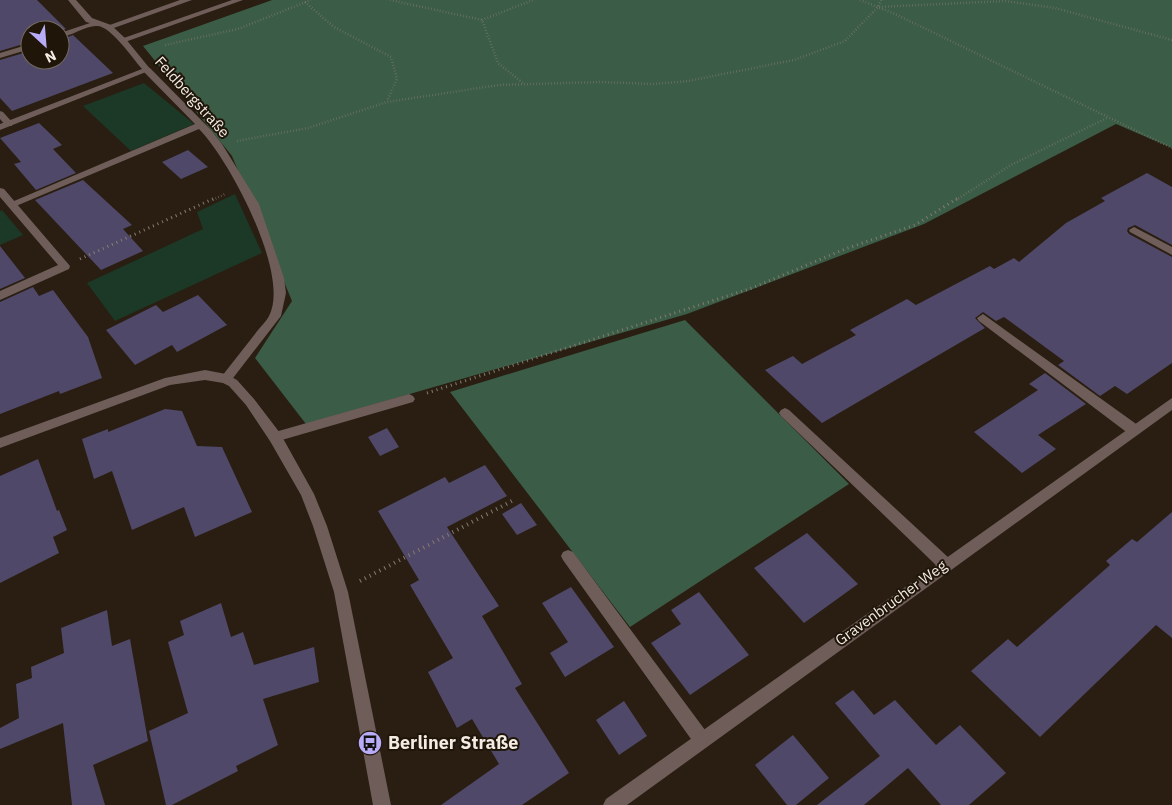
<svg xmlns="http://www.w3.org/2000/svg" width="1172" height="805" font-family="'IBM Plex Sans',sans-serif">
<style>
.green{fill:#1b3926}
.forest{fill:#3b5c46}
.building{fill:#4f4868}
.lines{fill:none;stroke-linecap:round;stroke-linejoin:round}
.path-far2{stroke:#857c71;stroke-width:2.5;stroke-dasharray:0.5 2.5;stroke-linecap:butt}
.path-far1{stroke:#857c71;stroke-width:3;stroke-dasharray:1 4;stroke-linecap:butt}
.path{stroke:#857c71;stroke-width:4;stroke-dasharray:1 4.5;stroke-linecap:butt}
.lane{fill:#6f5d5a;fill-rule:evenodd}
.street{fill:#6f5d5a;fill-rule:evenodd}
.labels{text-anchor:middle;stroke-width:4;stroke-linejoin:round;paint-order:stroke}
.street-label{font-size:15px;fill:#f4ece4;stroke:#1f1508}
.near-poi-label{font-size:18px;font-weight:bold;fill:#f4ece4;stroke:#1f1508;text-anchor:start}
</style>
<rect width="100%" height="100%" fill="#291e11"/>
<path class="green" d="M144,83L194,124L131,151L83,106Z
M235,194L262,253L115,321L87,283L203,229L197,212Z
M2,210L23,235L0,245V211Z"/>
<path class="forest" d="M272,0H1172V148L1116,124L924,224L687,314L306,424L255,358L292,301L232,156L143,46Z
M685,320L849,484L630,627L450,392Z"/>
<path class="building" d="M0,0H37L66,29L60,31L30,30V42L0,51Z
M73,35L113,73L12,111L0,98V60L30,51V60H60V40Z
M39,123L62,145L53,149L76,173L36,190L14,164L21,162L0,138Z
M188,150L208,167L181,179L162,162Z
M1147,173L1172,187V245L1135,225L1128,228L1127,231L1129,234L1172,257V363L1127,394L1115,386L1100,396L1058,365L1064,361L1004,317L996,321L983,312L975,318L985,328L822,423L765,370L793,356L802,364L856,335L850,330L907,299L916,305L990,266L994,269L1014,258L1019,262L1066,223L1105,201L1101,198Z
M83,180L132,225L123,229L143,251L101,270L35,200Z
M0,246L25,278L0,289Z
M33,287L39,296L53,290L88,337L102,378L60,394L59,391L0,414V302Z
M198,295L227,325L177,352L172,345L135,365L106,330L156,305L163,312Z
M1045,373L1086,404L1038,435L1056,449L1022,473L974,432L1038,390L1029,384Z
M165,409L182,411L197,446L222,447L252,512L195,537L184,507L132,530L112,471L94,479L82,439L108,429V432Z
M387,428L399,447L380,456L368,437Z
M38,459L57,511L59,510L67,530L53,537L59,553L0,583V476Z
M485,465L507,496L447,527L499,606L482,616L522,684L515,688L569,773L522,805H441L499,764L472,719L457,728L428,672L453,658L410,585L419,580L378,511L445,477L449,483Z
M521,503L537,525L517,535L502,514Z
M1172,512V638L1156,625L1040,737L971,671L1008,639L1017,647L1110,565L1106,561L1132,539L1137,542Z
M807,533L858,584L804,623L754,568Z
M571,587L614,647L565,677L550,653L568,642L542,603Z
M699,592L749,655L690,695L651,643L681,624L671,610Z
M221,603L231,637L243,632L254,665L314,647L319,682L263,699L278,745L236,766L238,771L172,805H166L149,731L188,713L168,642L184,635L180,621Z
M107,610L112,646L130,639L148,741L93,765L105,805H72L63,723L0,749V728L19,718L16,684L32,678L31,667L64,653L61,628Z
M853,690L874,715L895,700L936,745L960,725L1006,773L969,805H941L908,768L864,805H817L880,756L835,703Z
M624,701L647,736L619,755L596,720Z
M793,735L829,778L796,805H787L755,765Z"/>
<g class="lines">
<path class="path-far2" d="M390,0L482,20L498,63L524,84
M860,0L895,14L1172,148
M881,0L878,7L1005,1L1055,8L1172,40
M305,2L334,27L391,57L397,79L387,101
M482,20L533,0
M165,45L238,29L311,0
M237,141L308,128L387,102L499,85L601,82L654,84L688,81L794,60L845,41L878,7
M213,200L225,194
M956,200L1011,165L1107,118"/>
<path class="path-far1" d="M80,259L215,198
M427,393L752,288L845,249L915,225L958,198"/>
<path class="path" d="M360,581L512,501"/>
<path class="lane" d="M180,0H192L111,29L104,27Z
M232,0H243L125,42L118,40Z
M147,67L150,68L211,130L222,144L259,204L284,278L286,293L281,316L230,382H222L220,379L222,376C233,362 244,348 255,334C259,328 266,322 269,316C291,275 229,159 199,129L16,206L12,207L7,204L195,124L144,72L143,70Z
M0,111L3,112L12,122V126H6L0,119Z
M1134,227L1172,247V255L1130,232L1129,230Z
M983,314L1139,426L1140,430L1139,434H1129L979,321L977,318Z
M409,394L413,396L415,399L413,402L275,442L270,441L269,437L270,433L275,432Z
M785,408L789,410L950,559L952,564L950,569L945,570L940,569L781,416L779,413L781,410Z
M568,550L573,552L708,734L710,740L708,746L702,748L696,746L563,560L561,556L563,552Z"/>
<path class="street" d="M68,0H76L92,18L111,25L125,38L151,70L0,130V124L142,69C133,59 111,26 97,26C88,25 70,36 60,38V33L90,23L86,22Z
M30,44V49L0,58V53Z
M0,188L4,189L70,266L69,269L0,300V291L58,265L0,197Z
M205,370L226,374L237,380L254,399L280,433L314,494L327,526L348,592L391,805H373L334,592L313,526L301,495L270,441L246,405L229,386L223,383L205,380L170,385L0,448V438L165,378Z
M1172,398V410L627,805H603L606,799Z"/>
</g>
<defs>
<g id="bus-disc" transform="scale(1.25)"><circle r="9.5" fill="#b8abf7" stroke="#1f1508"/><path d="M-5-6H5V4H4V6H2V4H-2V6H-4V4H-5ZM-3.5-4V0h7V-4ZM-3.5 1.2v1.5H-2V1.2ZM2 1.2v1.5H3.5V1.2Z" fill="#111"/></g>
</defs>
<g fill-rule="evenodd">
<use href="#bus-disc" x="370" y="743"/>
</g>
<g class="labels">
<g class="street-label">
<text transform="translate(192 97) rotate(48)" y="5">Feldbergstraße</text>
<text transform="translate(891 603) rotate(-36)" y="5">Gravenbrucher Weg</text>
</g>
<g class="near-poi-label">
<text x="388" y="749">Berliner Straße</text>
</g>
</g>
<g transform="translate(45 45) rotate(154)"><circle r="24" fill="#1f1508" stroke="#746b60"/>
<path d="M0-4L9 19L0 12L-9 19Z" fill="#b8abf7"/>
<text y="-8" font-size="14" font-weight="bold" text-anchor="middle" fill="#f4ece4">N</text>
</g>
</svg>
